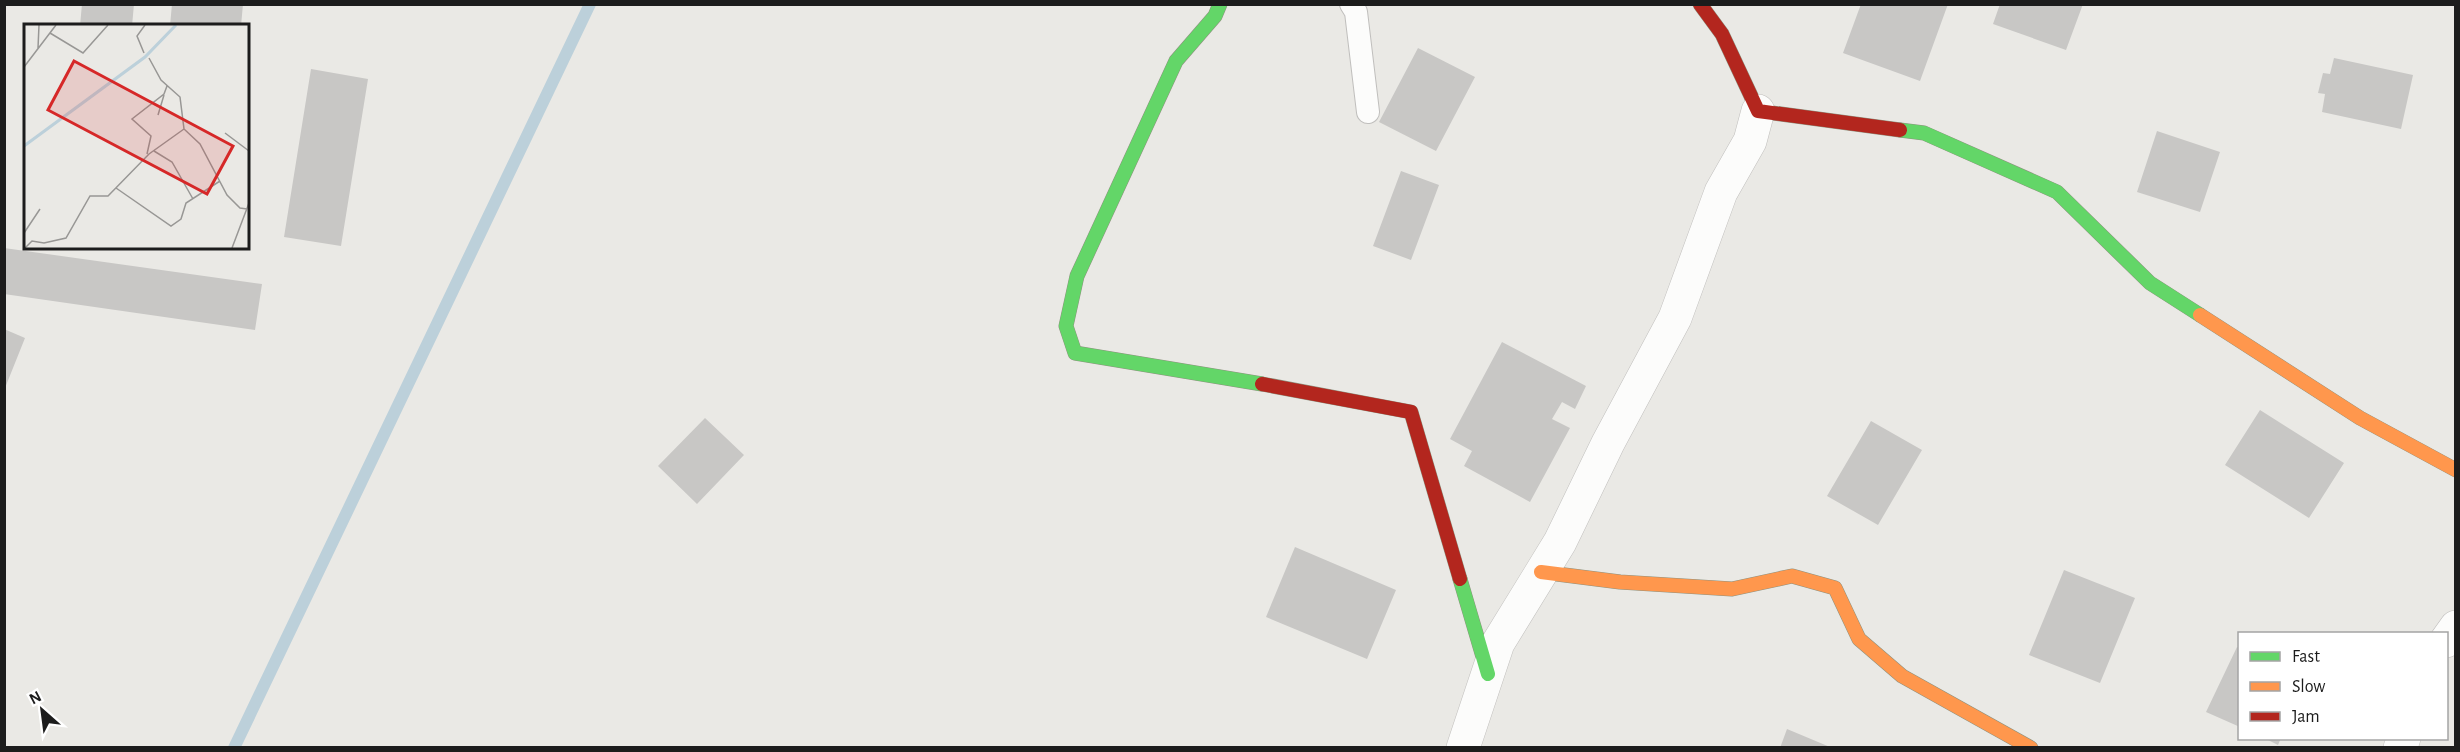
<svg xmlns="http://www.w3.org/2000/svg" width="2460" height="752" font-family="'Alegreya Sans',sans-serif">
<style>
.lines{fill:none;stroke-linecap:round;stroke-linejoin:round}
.stream{stroke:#bcd0da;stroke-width:12}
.building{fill:#c8c7c5}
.lane-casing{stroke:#c0bfbd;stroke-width:24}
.street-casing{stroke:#c0bfbd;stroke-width:34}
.fast-casing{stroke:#8e927f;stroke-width:15}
.slow-casing{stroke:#8e927f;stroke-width:15}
.jam-casing{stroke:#8e927f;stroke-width:15}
.lane{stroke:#fcfcfb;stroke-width:22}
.street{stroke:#fcfcfb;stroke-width:33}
.fast{stroke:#63d668;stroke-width:14}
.slow{stroke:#ff974d;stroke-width:14}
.jam{stroke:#b3261e;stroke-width:14}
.inset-river{fill:none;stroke:#bcd0da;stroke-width:3}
.inset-road{fill:none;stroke:#989795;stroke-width:1.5}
.view{fill:#d62828;fill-opacity:0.15;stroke:#d62828;stroke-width:3}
.inset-edge{fill:none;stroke:#1c1c1c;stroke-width:3}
</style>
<rect width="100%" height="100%" fill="#eae9e5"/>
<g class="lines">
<path class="stream" d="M234,748L590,4"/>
</g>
<path class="building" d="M82,4H134L132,26H80Z
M172,4H243L241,26H170Z
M1861,4H1948L1920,81L1843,53Z
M2000,4H2083L2066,50L1993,24Z
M1418,48L1475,77L1436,151L1379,122Z
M2334,58L2413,75L2401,129L2322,112L2325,94L2318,93L2323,73L2330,74Z
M311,69L368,79L341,246L284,237Z
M2157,131L2220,152L2200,212L2137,192Z
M1401,171L1439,185L1411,260L1373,246Z
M4,248L262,284L255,330L4,294Z
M4,329L25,338L5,388H4Z
M1502,342L1586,386L1575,409L1562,402L1552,419L1570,428L1530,502L1464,466L1472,451L1450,439Z
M2260,410L2344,463L2309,518L2225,465Z
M705,418L744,455L697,504L658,466Z
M1871,421L1922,450L1878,525L1827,496Z
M1295,547L1396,590L1367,659L1266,617Z
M2064,570L2135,598L2100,683L2029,655Z
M2237,647L2240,648V727L2206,712Z
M1787,729L1830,747V748H1780Z
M2264,738H2281L2278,745Z"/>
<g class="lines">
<g class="lane-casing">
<path id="lane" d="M1351,4L1356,12L1368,112"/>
</g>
<g class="street-casing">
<path id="street" d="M2446,641L2456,627
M1463,748L1498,643L1560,542L1608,443L1675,318L1721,192L1750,141L1758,111
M2400,748L2404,738"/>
</g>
<g class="fast-casing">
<path id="fast" d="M1220,4L1215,16L1176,61L1077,276L1066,326L1075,353L1262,384
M1900,130L1924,133L2057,192L2150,283L2200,315
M1460,579L1488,674"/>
</g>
<g class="slow-casing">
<path id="slow" d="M2200,315L2360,418L2456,470
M1541,572L1620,582L1732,589L1792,576L1835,588L1859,639L1902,676L2031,748"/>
</g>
<g class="jam-casing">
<path id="jam" d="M1700,4L1722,34L1758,111L1900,130
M1262,384L1411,412L1460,579"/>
</g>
<use href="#lane" class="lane"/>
<use href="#street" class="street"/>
<use href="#fast" class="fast"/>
<use href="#slow" class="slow"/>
<use href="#jam" class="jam"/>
</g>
<g transform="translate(24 24)">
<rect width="225" height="225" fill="#eae9e5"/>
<path class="inset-river" d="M0,122L121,33L152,1"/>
<path class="inset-road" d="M26,9L59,29L84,1M14,24L15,1M120,29L113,12L121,1M125,34L137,56L156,73L160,105L176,120L203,171L216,184L223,185M0,43L32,1M134,91L140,71M201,109L225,127M130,127L148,138L169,175M123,130L127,112L108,95L140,70L143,62M92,164L147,202L157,195L162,179L196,157M0,209L16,185M1,224L8,217L20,219L42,214L66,172H84L125,130L160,105M208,224L225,179"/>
<path class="view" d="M50,37L209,122L183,170L24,86Z"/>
<rect width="225" height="225" class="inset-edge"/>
</g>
<rect width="2460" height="752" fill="none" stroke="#1c1c1c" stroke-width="12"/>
<rect x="2238" y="632" width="210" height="108" fill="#ffffff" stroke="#a4a4a4" stroke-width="1.5"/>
<rect x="2250" y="652" width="30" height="9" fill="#63d668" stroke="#a4a4a4" stroke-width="1.5"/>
<text x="2292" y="662" font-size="18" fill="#1c1c1c">Fast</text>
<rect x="2250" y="682" width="30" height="9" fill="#ff974d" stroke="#a4a4a4" stroke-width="1.5"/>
<text x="2292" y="692" font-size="18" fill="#1c1c1c">Slow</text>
<rect x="2250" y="712" width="30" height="9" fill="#b3261e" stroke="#a4a4a4" stroke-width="1.5"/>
<text x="2292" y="722" font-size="18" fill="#1c1c1c">Jam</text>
<g transform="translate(42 710) rotate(332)" stroke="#ffffff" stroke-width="4.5" paint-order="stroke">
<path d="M0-4.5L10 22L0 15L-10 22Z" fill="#1c1c1c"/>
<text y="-9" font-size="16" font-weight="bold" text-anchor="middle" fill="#1c1c1c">N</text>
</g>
</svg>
